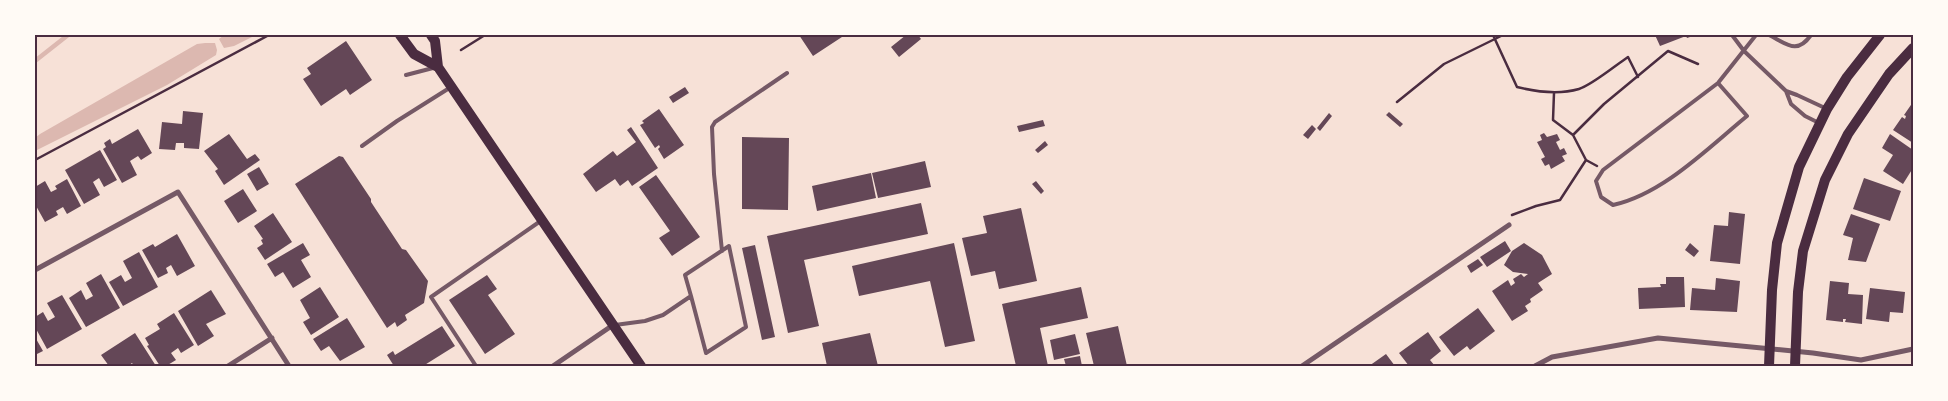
<svg xmlns="http://www.w3.org/2000/svg" width="1948" height="401" font-family="'Space Grotesk',sans-serif">
<style>
.water{fill:#dcb8b0}
.lines{fill:none;stroke-linecap:round;stroke-linejoin:round}
.stream{stroke:#dcb8b0;stroke-width:4.5}
.building{fill:#644757}
.path{stroke:#4a2c40;stroke-width:2.5}
.service{stroke:#755966;stroke-width:4}
.minor{stroke:#755966;stroke-width:5}
.secondary{stroke:#4a2c40;stroke-width:10}
.neatline{fill:none;stroke:#4a2c40;stroke-width:2}
</style>
<rect width="100%" height="100%" fill="#f7e1d7"/>
<path class="water" d="M224,35H256L234,46L224,48L219,39Z
M205,43H215L217,50L216,55L167,85L35,151V138L40,134L197,44Z"/>
<g class="lines">
<path class="stream" d="M35,61L68,35"/>
</g>
<path class="building" d="M799,35H845L813,56Z
M906,35H918L921,39L899,57L891,47Z
M1655,35H1696L1687,38L1686,36L1660,46Z
M346,41L372,80L350,95L346,89L321,106L303,79L311,74L307,68Z
M685,87L689,93L673,103L669,97Z
M1913,102V143L1893,130L1902,117L1905,119L1906,116L1904,115Z
M659,109L684,145L664,159L658,149L660,147L659,145L655,148L640,125L644,123L642,121Z
M183,111L203,113L199,149L184,148V143H176L175,150L159,149L162,122L182,124Z
M1389,112L1403,124L1400,127L1386,115Z
M1329,113L1332,116L1320,131L1317,128Z
M1043,120L1045,126L1019,132L1017,126Z
M1312,125L1316,129L1308,139L1303,135Z
M631,127L658,168L632,186L628,180L620,186L615,179L596,192L583,174L613,151L617,156L636,142L627,130Z
M138,129L152,153L141,160L138,156L130,161L137,175L122,183L103,149L106,147L104,143L110,139L112,144Z
M1544,133L1547,137L1557,134L1560,140L1556,142L1560,150L1564,148L1567,154L1562,156L1565,161L1551,169L1549,164L1545,166L1541,159L1545,157L1537,142L1542,140L1540,135Z
M229,134L247,159L255,154L260,160L224,185L215,171L218,169L204,151Z
M1890,134L1913,150V168L1903,184L1883,171L1893,155L1882,148Z
M742,137L789,138L788,210L742,209Z
M1045,141L1048,145L1038,153L1035,150Z
M100,150L117,180L104,187L99,178L93,182L100,195L84,204L65,170Z
M339,156L343,157L371,199V202L402,249L406,250L428,281L424,303L405,315L407,320L397,327L395,322L387,328L295,184Z
M925,161L931,187L878,198L872,173Z
M259,167L269,184L257,191L247,174Z
M871,173L876,198L817,211L812,186Z
M656,175L700,237L672,256L659,238L670,231L639,187Z
M1864,178L1901,191L1890,221L1853,209Z
M67,179L81,206L67,214L63,207L56,211L58,215L45,222L35,204V187L45,181L51,192L57,189L55,186Z
M1036,181L1044,191L1041,194L1032,184Z
M243,189L257,211L238,223L224,201Z
M921,203L928,234L804,260L819,326L788,333L767,236Z
M1021,208L1037,281L999,289L995,271L971,276L962,238L987,233L983,216Z
M1729,212L1745,214L1740,264L1710,261L1714,225L1728,226Z
M273,213L292,242L265,260L257,248L263,244L261,240L263,239L254,226Z
M1851,214L1880,224L1866,262L1848,260L1853,238L1843,235Z
M177,234L195,266L177,276L171,265L166,268L168,273L158,278L142,250L153,244L155,247Z
M1505,241L1511,251L1487,267L1480,257Z
M303,243L310,255L301,260L311,277L293,288L283,272L275,277L267,264Z
M954,243L975,341L945,347L930,281L859,296L852,266Z
M1524,243L1542,255L1552,274L1538,283L1543,290L1530,299L1531,302L1525,306L1528,311L1512,321L1492,291L1508,280L1511,286L1515,283L1513,279L1521,274L1524,277L1528,274L1513,272L1504,265L1512,251Z
M1690,243L1699,251L1694,257L1685,250Z
M755,245L775,337L762,340L742,248Z
M139,252L158,287L123,306L109,282L121,275L125,282L132,278L123,261Z
M1478,259L1483,265L1471,273L1467,266Z
M101,274L120,308L86,327L69,298L81,290L86,300L93,296L86,283Z
M487,275L497,289L488,295L515,334L485,354L449,300Z
M1666,277H1684L1685,307L1639,309L1638,288L1661,287L1660,284H1666Z
M1716,278L1740,281L1737,312L1690,310L1692,288L1715,290Z
M1830,281L1849,283L1848,294L1863,295L1862,324L1845,322L1846,319H1843V322L1826,320Z
M320,287L339,317L311,335L303,322L310,318L300,300Z
M1081,287L1088,318L1040,328L1048,366H1016L1002,304Z
M1870,288L1905,292L1903,313L1890,312L1889,322L1866,319Z
M211,290L226,314L206,324L214,336L198,346L178,311Z
M62,295L82,329L47,349L35,327V317L43,312L48,321L55,317L47,303Z
M1478,308L1495,331L1470,350L1467,346L1454,356L1439,337Z
M174,313L194,345L181,353L178,348L171,353L176,360L166,366H160L147,346L149,345L145,338L160,329L157,324Z
M347,318L365,347L340,361L329,346L321,351L313,339Z
M442,326L455,346L423,366H394L387,355L393,351L395,355Z
M1118,326L1127,366H1094L1086,333Z
M1428,332L1441,351L1430,360L1435,366H1409L1399,353Z
M135,333L156,366H134L132,363L128,366H109L101,355Z
M870,333L878,366H827L822,343Z
M1075,334L1080,354L1054,360L1050,340Z
M35,337L43,351L35,355Z
M1386,354L1395,366H1369Z
M1080,356L1082,366H1066L1064,359Z"/>
<g class="lines">
<path class="path" d="M1493,35L1517,87C1537,92 1558,95 1579,89C1592,85 1616,65 1628,57L1638,77
M461,50L485,35
M1554,93L1553,120L1573,135L1586,160L1597,166
M1397,102L1444,64L1503,35
M1573,135L1604,104L1668,51L1698,64
M35,160L269,35
M1512,215L1536,206L1560,200L1586,160"/>
<path class="service" d="M1732,35L1744,51L1786,91L1791,104L1805,116L1819,123
M1769,35C1787,44 1797,55 1811,35
M406,75L433,68
M1718,83L1747,116C1708,148 1663,194 1613,205L1601,197L1596,181L1603,170L1718,83L1756,35
M1786,91L1797,95L1825,108
M362,146L397,121L451,87
M722,251L714,174L712,127L715,122L787,73
M615,325L645,321L663,315L691,296L706,353L746,327L729,246L685,275L691,296
M476,366L431,297L542,220"/>
<path class="minor" d="M35,270L178,192L289,366
M228,366L272,338
M553,366L613,325
M1302,366L1509,225
M1535,366L1552,357L1658,338L1813,353L1861,360L1913,349"/>
<path class="secondary" d="M400,35L414,54L438,67
M431,35L435,41L438,67L641,366
M1769,366L1772,290L1777,243L1799,167L1827,109L1847,77L1880,35
M1795,366L1798,292L1803,251L1825,180L1848,134L1889,74L1913,48"/>
</g>
<rect width="1948" height="401" fill="none" stroke="#fffaf5" stroke-width="72"/>
<rect x="36" y="36" width="1876" height="329" class="neatline"/>
</svg>
